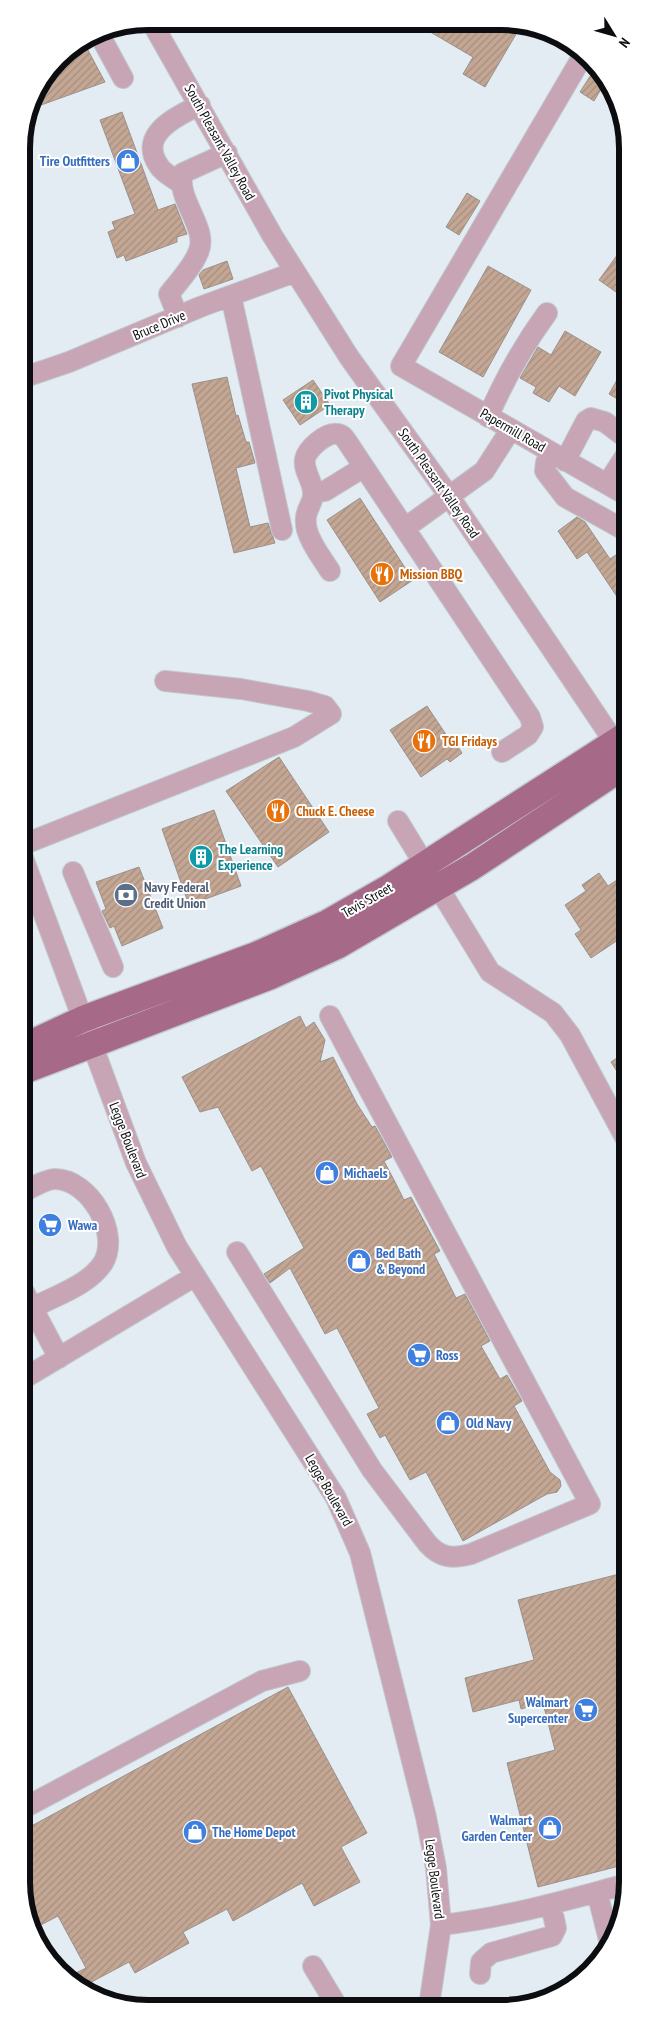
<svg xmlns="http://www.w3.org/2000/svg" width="649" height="2030" font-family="'PT Sans Narrow',sans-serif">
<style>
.building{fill:url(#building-hatch);stroke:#9a918c}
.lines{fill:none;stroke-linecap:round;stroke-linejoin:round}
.minor-casing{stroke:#c0c8cf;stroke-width:22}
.major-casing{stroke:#c0c8cf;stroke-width:29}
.minor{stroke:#c8a5b5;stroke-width:20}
.major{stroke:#a66987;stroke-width:26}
.labels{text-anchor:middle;stroke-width:4;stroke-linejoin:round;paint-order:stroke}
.street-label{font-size:14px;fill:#0b0d10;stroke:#fff}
.shop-label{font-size:14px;font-weight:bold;fill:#366cbe;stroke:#fff;text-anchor:start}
.culture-label{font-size:14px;font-weight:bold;fill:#0d838f;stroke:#fff;text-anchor:start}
.food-label{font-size:14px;font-weight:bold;fill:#c56008;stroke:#fff;text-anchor:start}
.service-label{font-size:14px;font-weight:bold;fill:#4e5e75;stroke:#fff;text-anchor:start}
.rim{fill:none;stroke:#0b0d10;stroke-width:6}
</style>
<defs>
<pattern id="building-hatch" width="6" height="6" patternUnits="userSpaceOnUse" patternTransform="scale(1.25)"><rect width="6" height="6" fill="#c3a693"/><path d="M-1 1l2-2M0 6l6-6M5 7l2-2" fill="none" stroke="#a68e7e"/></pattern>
</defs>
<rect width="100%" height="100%" fill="#e3ecf3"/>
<path class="building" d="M415,23L490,24H522L485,87L463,74L473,57Z
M83,41L105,82L30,109L34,92L64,53Z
M596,67L604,84L594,101L580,92Z
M122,112L158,210L175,204L187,234L177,237V242L126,261L124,255L117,258L108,232L115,229L112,222L135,214L100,120Z
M467,193L480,201L459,235L446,227Z
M626,243V299L599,280Z
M227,261L233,279L204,289L199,275L203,270Z
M488,266L531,290L483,377L439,352Z
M565,331L601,352L575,396L559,386L549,402L533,393L536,387L520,378L538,347L551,355Z
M626,364V404L609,394Z
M227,377L236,416L238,415L246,442H249L255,463L236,468L250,527L268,523L275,543L234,553L192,384Z
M313,380L330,405L300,425L283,400Z
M360,498L413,580L380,602L327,520Z
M577,517L585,522L610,559L626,548V610L587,552L577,559L558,531Z
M427,706L451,742L454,741L462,753L450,762L447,759L421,777L390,730Z
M279,757L329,832L278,867L226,791Z
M214,810L241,886L189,905L162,829Z
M139,867L163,928L122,946L114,926L110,928L102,911L106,909L96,882Z
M599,873L608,886L617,880L626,894V953L618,940L591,958L575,934L581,930L565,905L586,891L582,885Z
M300,1016L306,1028L314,1022L325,1040L320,1062L333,1057L357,1104L372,1127L375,1126L392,1157L384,1161L394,1180L404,1200L411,1197L440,1251L434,1254L456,1298L465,1294L490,1341L481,1346L500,1379L507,1375L522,1401L514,1406L550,1472L560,1480L561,1486L557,1492L547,1494L463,1541L426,1472L410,1480L385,1435L380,1438L367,1414L379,1408L337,1328L325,1334L290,1268L270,1283L264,1274L304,1248L261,1166L252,1171L218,1107L200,1112L182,1077Z
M626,1052L627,1087L611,1062Z
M627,1572V1864L538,1887L507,1763L555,1750L543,1703L521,1709L519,1700L473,1712L465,1678L534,1660L518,1600Z
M288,1687L367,1833L341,1847L360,1882L314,1906L302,1883L233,1921L227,1909L183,1932L189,1943L135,1973L129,1962L84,1986L68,1977L86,1968L58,1916L35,1928L24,1907V1884L34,1878L24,1860V1830Z"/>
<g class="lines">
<g class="minor-casing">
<path id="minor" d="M151,21L272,235L349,357L449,496L615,743
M98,32L123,78
M581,59L401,366L626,495
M180,183C174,178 163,173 159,166C137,135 176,116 200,105
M231,296L282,530
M178,317L169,294C179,281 192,268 198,253C210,229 175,199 183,173L227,153
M22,378L69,362L200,307L295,272
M488,417C504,380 523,346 547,313
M552,453L546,462L545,471L565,497L626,531
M565,461L586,421L591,418L605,422L626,438
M607,484L626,455
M313,493L325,491L364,467
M405,528L484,471L511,429
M330,571C322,558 311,545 307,530C302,510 314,505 313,493C313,481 303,471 305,459C307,449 326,432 337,434C343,434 345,439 348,443L530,717L533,727L528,735L502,752
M398,821L490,972L553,1013L570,1035L627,1141
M22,845L294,737L331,714L325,706L308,701L241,689L165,681
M22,855L136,1163L177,1247L336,1498L360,1553L426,1817L436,1868L441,1925L429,2006
M73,872L113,967
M23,1192C31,1188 46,1179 55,1179C89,1179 121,1233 103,1263C89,1285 55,1296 32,1308
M237,1252L372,1470L427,1543C440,1558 452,1559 471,1554L590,1504L330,1016
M23,1290L59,1358
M23,1379L195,1276
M24,1808L262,1681L300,1671
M597,1892L610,1944
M441,1925C505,1918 566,1900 627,1884
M313,1966L337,2006
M480,1974L481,1962L491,1953L552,1936L556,1928L551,1905"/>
</g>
<g class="major-casing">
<path id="major" d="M23,1047L83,1019L256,955L327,923L390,887L626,735
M23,1071L271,976L337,946L472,867L626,765"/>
</g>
<use href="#minor" class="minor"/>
<use href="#major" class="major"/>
</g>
<defs>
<g id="shop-disc" transform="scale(1.25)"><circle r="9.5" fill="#3f7fe0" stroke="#fff"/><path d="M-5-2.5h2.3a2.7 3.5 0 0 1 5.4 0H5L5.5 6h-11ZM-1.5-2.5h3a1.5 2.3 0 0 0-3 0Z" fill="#fff"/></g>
<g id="building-disc" transform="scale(1.25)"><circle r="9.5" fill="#0f9aa8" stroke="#fff"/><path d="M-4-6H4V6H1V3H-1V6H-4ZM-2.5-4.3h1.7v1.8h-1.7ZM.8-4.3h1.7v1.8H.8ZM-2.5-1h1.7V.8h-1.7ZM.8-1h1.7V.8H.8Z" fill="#fff"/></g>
<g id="restaurant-disc" transform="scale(1.25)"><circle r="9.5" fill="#e8710a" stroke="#fff"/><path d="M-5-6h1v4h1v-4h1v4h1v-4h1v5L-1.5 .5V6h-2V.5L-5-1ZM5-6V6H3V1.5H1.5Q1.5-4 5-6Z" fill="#fff"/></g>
<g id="bank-disc" transform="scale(1.25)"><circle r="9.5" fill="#5c6f8a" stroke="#fff"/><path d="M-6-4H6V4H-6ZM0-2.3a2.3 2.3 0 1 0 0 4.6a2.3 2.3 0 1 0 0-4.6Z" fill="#fff"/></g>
<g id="supermarket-disc" transform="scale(1.25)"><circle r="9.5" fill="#3f7fe0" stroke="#fff"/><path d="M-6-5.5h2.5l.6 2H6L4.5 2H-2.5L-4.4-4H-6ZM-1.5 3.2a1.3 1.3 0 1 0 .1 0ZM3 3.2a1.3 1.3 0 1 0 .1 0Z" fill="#fff"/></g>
</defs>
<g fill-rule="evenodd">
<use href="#shop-disc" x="128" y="161"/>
<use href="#building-disc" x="306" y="402"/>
<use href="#restaurant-disc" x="382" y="574"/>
<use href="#restaurant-disc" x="424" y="741"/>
<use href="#restaurant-disc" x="278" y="811"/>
<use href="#building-disc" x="201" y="857"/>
<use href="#bank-disc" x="126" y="895"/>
<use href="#shop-disc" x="327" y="1173"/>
<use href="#supermarket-disc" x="50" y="1225"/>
<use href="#shop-disc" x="359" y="1261"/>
<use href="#supermarket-disc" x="419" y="1355"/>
<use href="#shop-disc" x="448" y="1423"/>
<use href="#supermarket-disc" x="586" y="1710"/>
<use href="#shop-disc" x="550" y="1828"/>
<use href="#shop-disc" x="195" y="1832"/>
</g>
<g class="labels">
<g class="street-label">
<text transform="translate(220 142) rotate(61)" y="5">South Pleasant Valley Road</text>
<text transform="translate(159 325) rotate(-23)" y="5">Bruce Drive</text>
<text transform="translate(513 430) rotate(30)" y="5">Papermill Road</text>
<text transform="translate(439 483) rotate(55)" y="5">South Pleasant Valley Road</text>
<text transform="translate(367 900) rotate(-30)" y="5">Tevis Street</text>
<text transform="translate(128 1140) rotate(69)" y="5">Legge Boulevard</text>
<text transform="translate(329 1490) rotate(60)" y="5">Legge Boulevard</text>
<text transform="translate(435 1879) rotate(83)" y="5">Legge Boulevard</text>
</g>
<g class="shop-label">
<text x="110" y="166" text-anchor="end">Tire Outfitters</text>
<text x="344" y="1178">Michaels</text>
<text x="68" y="1230">Wawa</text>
<text x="376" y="1258">Bed Bath<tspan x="376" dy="16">&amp; Beyond</tspan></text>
<text x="436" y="1360">Ross</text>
<text x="466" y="1428">Old Navy</text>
<text x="568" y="1707" text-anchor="end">Walmart<tspan x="568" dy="16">Supercenter</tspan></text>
<text x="532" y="1825" text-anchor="end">Walmart<tspan x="532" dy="16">Garden Center</tspan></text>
<text x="212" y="1837">The Home Depot</text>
</g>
<g class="culture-label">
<text x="324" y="399">Pivot Physical<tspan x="324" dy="16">Therapy</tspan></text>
<text x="218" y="854">The Learning<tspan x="218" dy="16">Experience</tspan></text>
</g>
<g class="food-label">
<text x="400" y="579">Mission BBQ</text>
<text x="442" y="746">TGI Fridays</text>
<text x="296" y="816">Chuck E. Cheese</text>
</g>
<g class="service-label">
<text x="144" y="892">Navy Federal<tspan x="144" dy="16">Credit Union</tspan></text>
</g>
</g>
<path d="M0 0H649V2030H0ZM148 30H501A118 118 0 0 1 619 148V1882A118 118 0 0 1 501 2000H148A118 118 0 0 1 30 1882V148A118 118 0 0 1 148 30Z" fill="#fff" fill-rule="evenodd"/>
<path class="rim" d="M148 30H501A118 118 0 0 1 619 148V1882A118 118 0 0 1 501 2000H148A118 118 0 0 1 30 1882V148A118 118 0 0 1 148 30Z"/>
<g transform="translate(614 35) rotate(127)" stroke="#ffffff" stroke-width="4" paint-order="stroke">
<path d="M0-4L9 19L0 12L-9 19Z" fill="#0b0d10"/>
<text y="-8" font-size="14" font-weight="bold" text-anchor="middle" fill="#0b0d10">N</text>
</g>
</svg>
